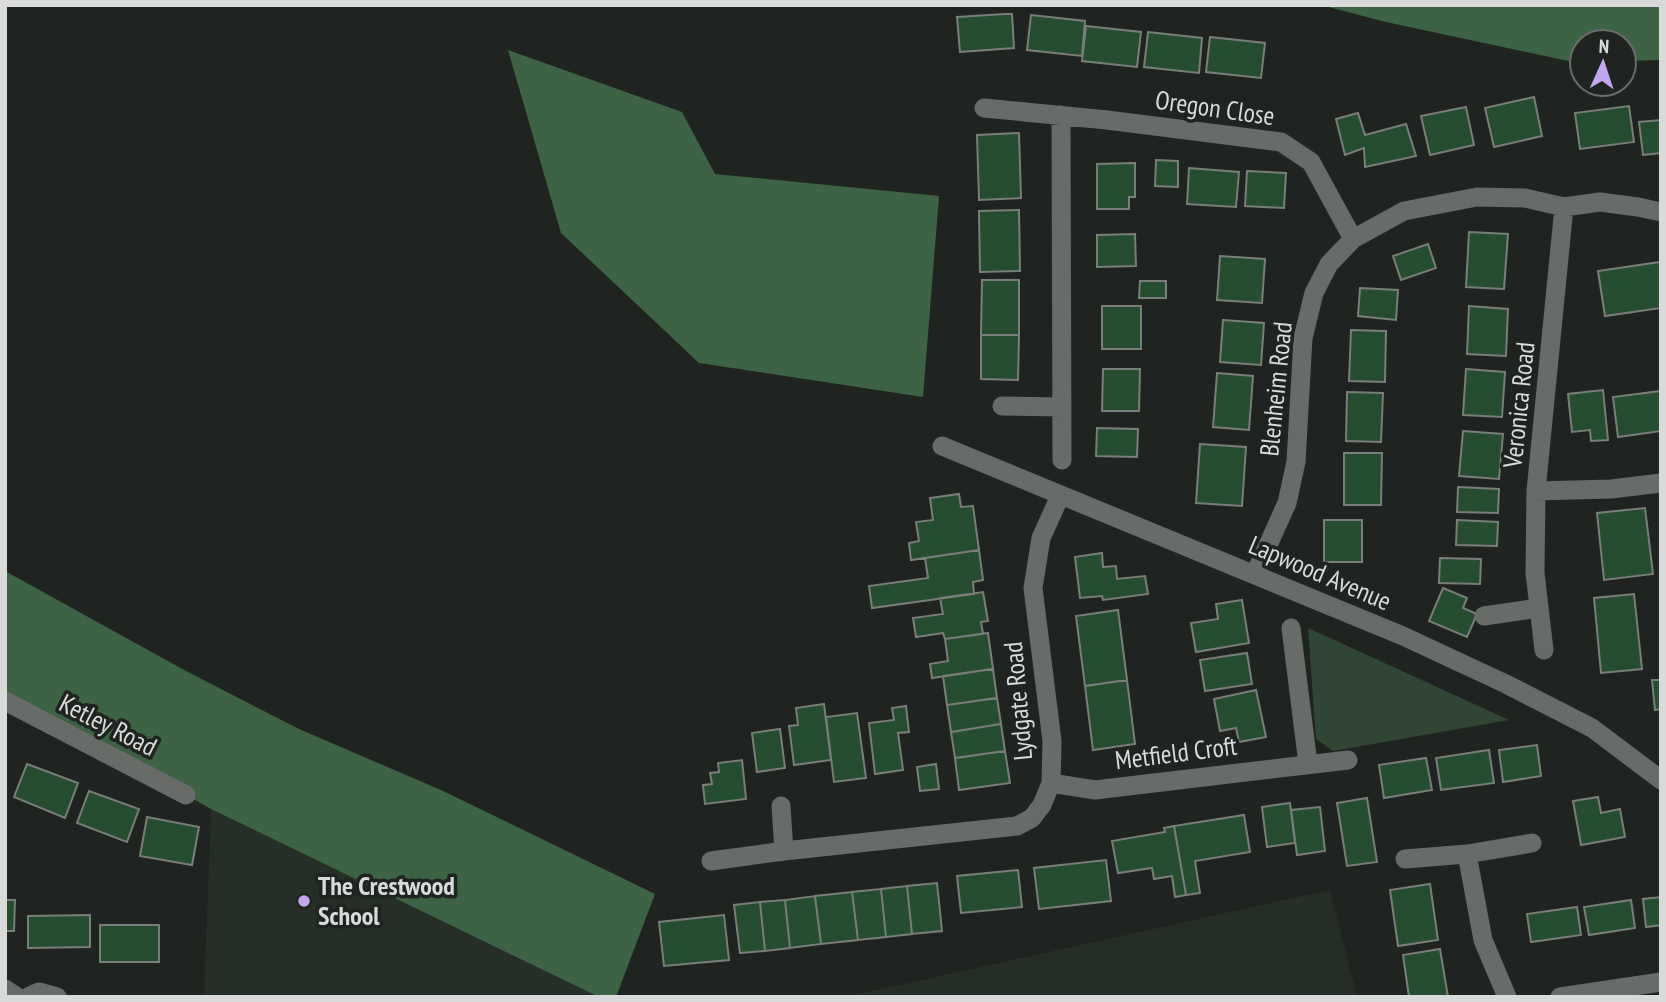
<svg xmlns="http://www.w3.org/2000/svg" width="1666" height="1002" font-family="'PT Sans Narrow',sans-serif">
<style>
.built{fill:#252e27}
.green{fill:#304634}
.forest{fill:#3b6344}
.building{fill:#254d2f;stroke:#797e7a;stroke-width:2}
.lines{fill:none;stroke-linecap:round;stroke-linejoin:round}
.minor{stroke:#676c68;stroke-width:19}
.poi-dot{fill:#c2a8f3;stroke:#202421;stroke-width:2.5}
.labels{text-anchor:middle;stroke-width:7;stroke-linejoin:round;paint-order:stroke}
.street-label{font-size:26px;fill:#d8dbd9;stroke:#202421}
.poi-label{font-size:26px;font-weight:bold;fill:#d8dbd9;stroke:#202421;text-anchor:start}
</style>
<rect width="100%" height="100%" fill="#202421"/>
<path class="built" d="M211,809L599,997H204Z
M1330,890L1357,997H845Z"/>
<path class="green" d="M1308,628L1509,720L1333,751L1316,739Z"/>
<path class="forest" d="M1321,5H1661V60L1624,61V42H1582V63H1578L1386,22Z
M508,50L682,112L715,174L939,196L923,397L699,363L561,233Z
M5,571L186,671L299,729L441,790L655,894L616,997H599L211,809L186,795L5,701Z"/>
<path class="building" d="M1005,14H1012L1014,48L960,52L957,17Z
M1031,15L1085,21L1082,56L1027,50Z
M1086,26L1141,32L1137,67L1082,61Z
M1148,32L1202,38L1199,73L1144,67Z
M1210,37L1265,43L1261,78L1206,72Z
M1534,97L1542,136L1494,147L1485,108Z
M1629,106L1634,142L1580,149L1575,113Z
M1466,107L1474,145L1430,155L1421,116Z
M1358,113L1365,135L1406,124L1416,156L1365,167L1364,148L1345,155L1336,119Z
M1661,120V153L1643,155L1639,122Z
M1019,133L1021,198L979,200L977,135Z
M1156,160L1178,161V187L1155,186Z
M1135,163V197H1129V209H1097V164Z
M1189,168L1239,172L1236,207L1187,204Z
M1247,171L1286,173L1284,208L1245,206Z
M1019,210L1020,271L980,272L979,211Z
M1469,232L1508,234L1504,289L1466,287Z
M1135,234L1136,266L1097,267V235Z
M1428,244L1436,268L1401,280L1393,256Z
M1220,256L1265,259L1262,303L1217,300Z
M1660,262L1661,308L1605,316L1598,271Z
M982,280H1019V335H981Z
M1140,281H1166V298H1139Z
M1360,288L1398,290L1396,320L1358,316Z
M1102,306H1141V349H1102Z
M1469,306L1508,309L1506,356L1467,354Z
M1223,320L1264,323L1261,365L1220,362Z
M1351,330L1386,331L1385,382L1349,381Z
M981,335H1019L1018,380L981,379Z
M1103,369H1140L1139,411H1102Z
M1466,369L1505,372L1502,417L1463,415Z
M1217,373L1253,376L1249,430L1213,427Z
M1603,390L1608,440L1591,441L1590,430L1572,432L1568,394Z
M1661,391V431L1618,437L1613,397Z
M1347,392L1383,393L1381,442L1346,441Z
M1097,428L1138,429L1137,457L1096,456Z
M1463,431L1503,434L1499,479L1459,476Z
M1200,444L1246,447L1242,506L1196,503Z
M1344,453H1382L1381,505H1344Z
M1458,487L1499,489L1498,513L1457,512Z
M959,494L961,507L973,506L979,550L911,560L909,543L919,541L916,522L933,520L930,498Z
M1645,508L1653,574L1604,580L1597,513Z
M1324,520H1362V562H1324Z
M1457,520L1498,522L1497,546L1456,545Z
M979,550L983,580L973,582L974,594L872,608L869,586L928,578L925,558Z
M1102,553L1103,567L1116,566L1117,579L1145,576L1148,594L1103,600L1102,596L1080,598L1075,557Z
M1440,558L1481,559L1480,584L1439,583Z
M1443,588L1467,598L1463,608L1477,614L1467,637L1429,621Z
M983,592L988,621L981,622L983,634L945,639L943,633L916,637L913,618L943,614L940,598Z
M1634,594L1642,669L1601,673L1594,598Z
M1242,600L1249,643L1196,652L1191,623L1218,619L1216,604Z
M1118,610L1127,680L1085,686L1076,616Z
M988,633L993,669L932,678L930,664L948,661L945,639Z
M1247,653L1252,684L1205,691L1200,660Z
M993,669L997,698L947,705L943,676Z
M1127,680L1135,744L1093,750L1085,686Z
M1652,680H1661V709L1655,710Z
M1256,690L1266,737L1239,742L1236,728L1220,731L1214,699Z
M997,698L1001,724L951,732L947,705Z
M824,704L831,760L794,765L789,726L798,725L796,708Z
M906,706L909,732L898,733L903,770L875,774L869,723L894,720L892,708Z
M857,713L866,778L834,782L826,717Z
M1001,724L1005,751L955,758L951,732Z
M780,729L785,768L757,772L752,733Z
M1537,745L1541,776L1503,782L1499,750Z
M1489,750L1494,783L1441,790L1436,758Z
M1005,751L1010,783L959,790L955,758Z
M1426,758L1432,790L1384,798L1379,765Z
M742,760L746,799L705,804L703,785L712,784L710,773L719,772L718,763Z
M27,764L78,783L65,818L14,797Z
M936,764L939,789L920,791L917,767Z
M89,791L139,809L127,842L77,823Z
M1598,797L1601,813L1620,809L1625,837L1581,845L1573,801Z
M1367,798L1377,862L1347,866L1337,803Z
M1290,803L1295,843L1267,847L1262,807Z
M1320,807L1325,851L1297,855L1291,810Z
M1244,815L1250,852L1195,861L1200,893L1186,895L1174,826Z
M147,817L199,827L192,865L140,856Z
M1174,826L1186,895L1175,897L1172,876L1154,879L1152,868L1118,873L1112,841L1165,832L1164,828Z
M1106,860L1111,901L1039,909L1034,868Z
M1018,870L1022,907L961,913L957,876Z
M937,883L942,931L912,934L907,886Z
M1430,884L1438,940L1398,946L1390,890Z
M907,886L912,934L886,937L881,889Z
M881,889L886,937L858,940L852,892Z
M852,892L858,940L821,944L815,896Z
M815,896L821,944L790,948L785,900Z
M1661,897V925L1646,927L1643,899Z
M5,900H15L14,931H5Z
M785,900L790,948L765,951L760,902Z
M1631,900L1635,928L1589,935L1584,907Z
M760,902L765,951L740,953L734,905Z
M1577,907L1581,935L1531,942L1527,914Z
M90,915V947L28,948V916Z
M724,915L729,960L664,966L659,922Z
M100,925H159V962H100Z
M1440,949L1448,997H1409L1403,955Z"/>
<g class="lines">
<path class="minor" d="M984,108L1107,120L1281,142L1311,162L1353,239
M1061,115L1062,460
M1002,406L1062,407
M942,446L1403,636L1506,684L1592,728L1661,780
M1536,491L1611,489L1661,483
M1255,574L1287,503L1296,462L1303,338L1314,293L1329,264L1353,239L1404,211L1477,197L1525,198L1564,207L1600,202L1638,207L1661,212
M1484,616L1539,608
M1291,628L1308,764
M1544,650L1535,573L1536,491L1564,207
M5,701L186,795
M1051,783L1095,790L1348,760
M781,806L784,851
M1467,854L1483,940L1507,997
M1405,859L1467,854L1532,843
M711,861L784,851L1017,826L1032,818L1042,805L1051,783L1052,741L1033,588L1041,538L1060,496
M5,989L17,997
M28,997L39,992L57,997
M1560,997L1661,982"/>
</g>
<circle class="poi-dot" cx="304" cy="901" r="7"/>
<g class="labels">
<g class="street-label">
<text transform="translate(1215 108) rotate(8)" y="9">Oregon Close</text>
<text transform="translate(1276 389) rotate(-84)" y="9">Blenheim Road</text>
<text transform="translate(1519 405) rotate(-84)" y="9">Veronica Road</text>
<text transform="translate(1320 573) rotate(23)" y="9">Lapwood Avenue</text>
<text transform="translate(1018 701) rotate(-95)" y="9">Lydgate Road</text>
<text transform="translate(108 725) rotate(27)" y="9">Ketley Road</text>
<text transform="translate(1176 753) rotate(-7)" y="9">Metfield Croft</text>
</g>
<g class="poi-label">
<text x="318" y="895">The Crestwood<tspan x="318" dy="30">School</tspan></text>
</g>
</g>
<rect width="1666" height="1002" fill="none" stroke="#d8dbd9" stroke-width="14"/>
<g transform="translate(1603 63) rotate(3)"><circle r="33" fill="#202421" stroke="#6a6d6b" stroke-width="2"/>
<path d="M0-5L12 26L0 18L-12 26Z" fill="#c2a8f3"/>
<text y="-10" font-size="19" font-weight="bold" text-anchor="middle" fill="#d8dbd9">N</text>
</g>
</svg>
